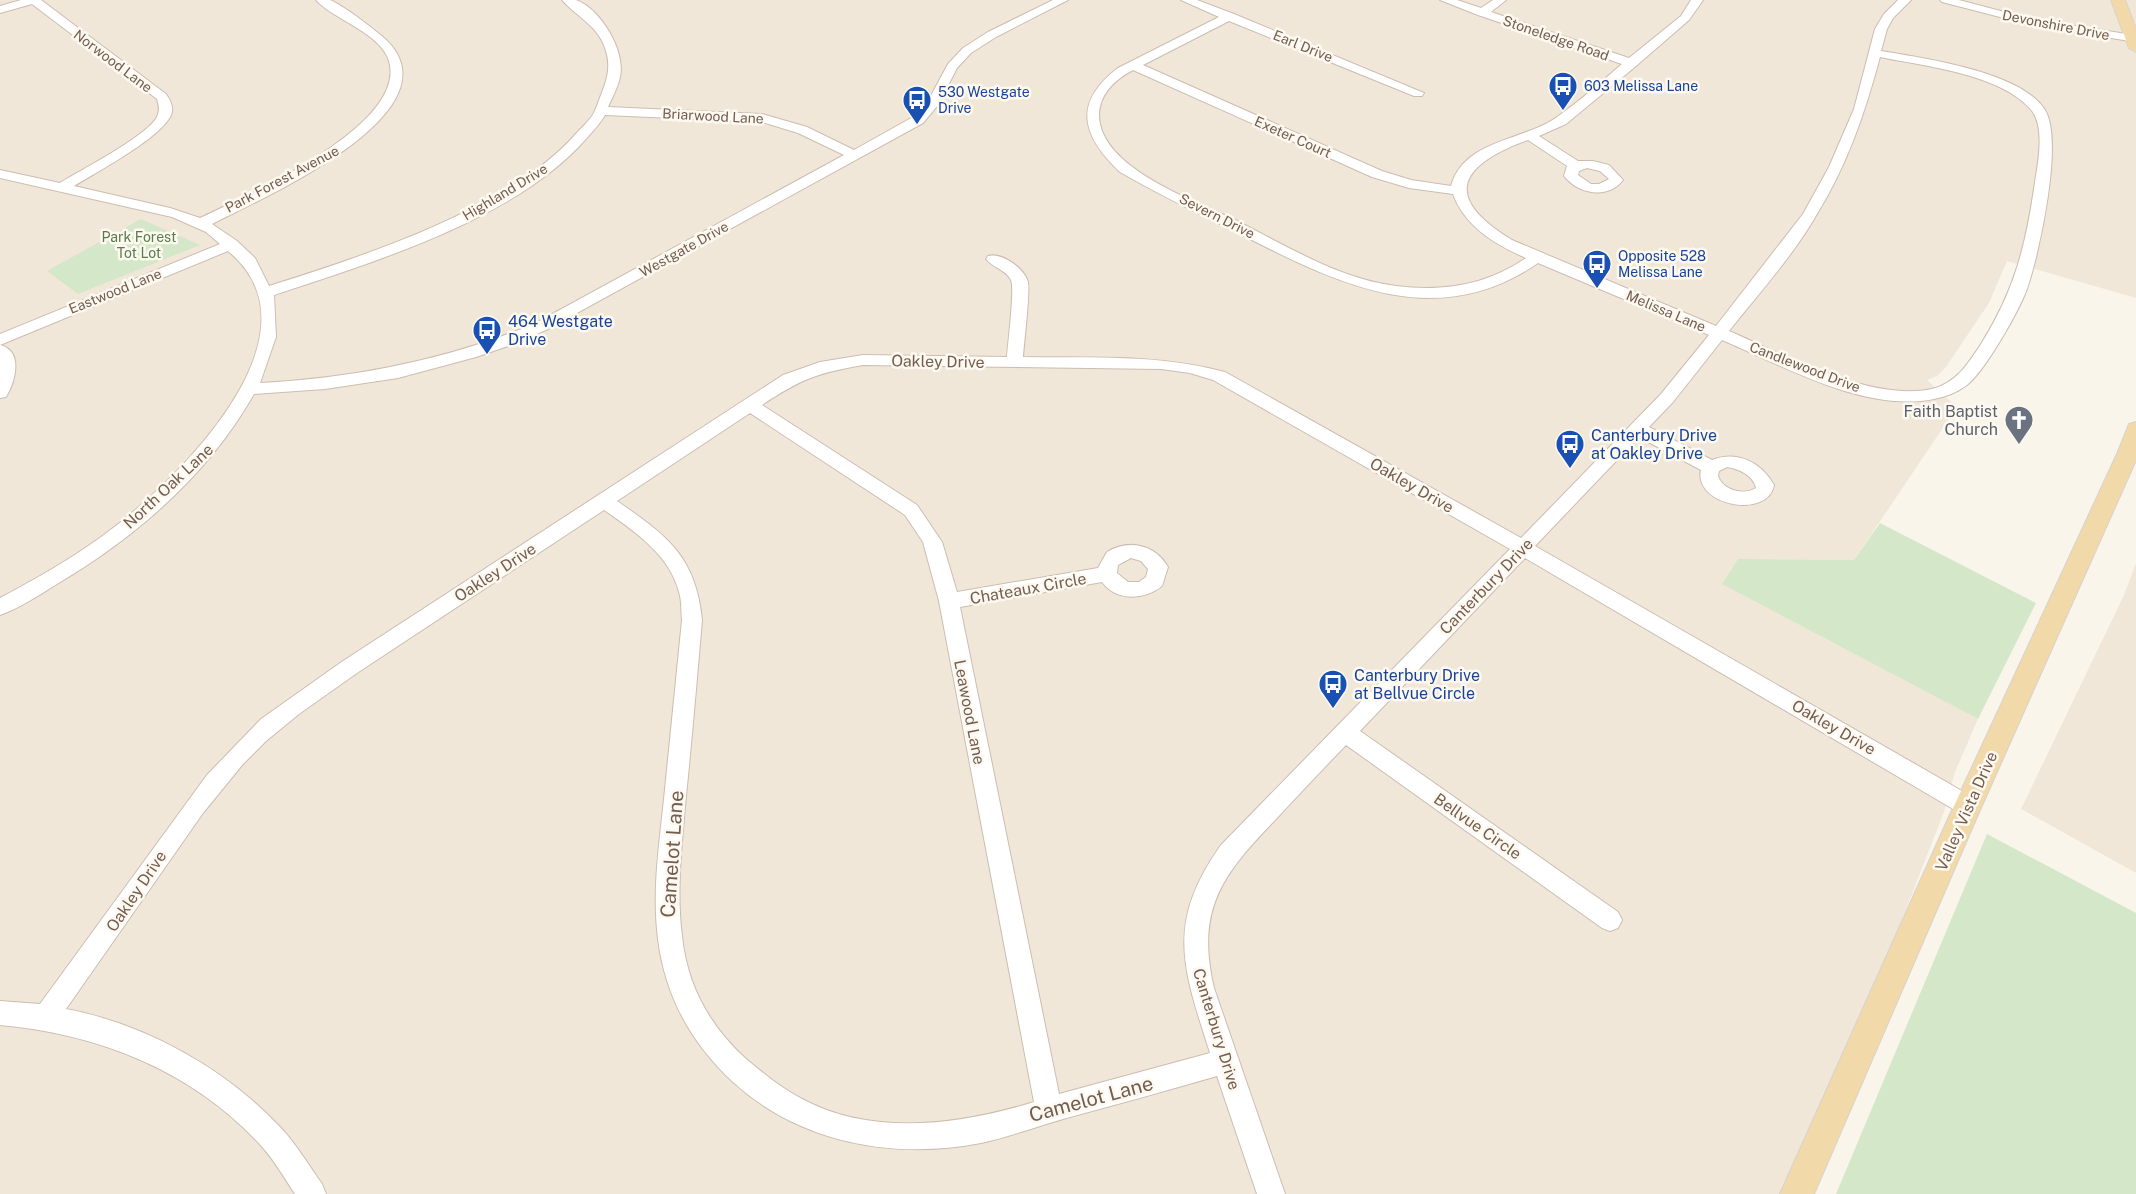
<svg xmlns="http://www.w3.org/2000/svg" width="2136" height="1194" font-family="'Public Sans',sans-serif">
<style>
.residential{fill:#f1e7d9}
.green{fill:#d4e7c9}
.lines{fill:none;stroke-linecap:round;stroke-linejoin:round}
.minor-casing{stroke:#ccbdb1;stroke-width:2}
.major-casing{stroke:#d8d2ce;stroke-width:2}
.minor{fill:#fff;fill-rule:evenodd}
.major{fill:#f2d9aa;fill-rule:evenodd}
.labels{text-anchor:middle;stroke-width:5;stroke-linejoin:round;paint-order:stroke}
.far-street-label{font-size:14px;fill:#735d50;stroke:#fdf9f0}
.far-transit-label{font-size:14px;fill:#164399;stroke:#fdf9f0;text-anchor:start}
.far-park-label{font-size:14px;fill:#587c4c;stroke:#fdf9f0}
.transit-label{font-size:16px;fill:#164399;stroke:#fdf9f0;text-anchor:start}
.street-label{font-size:16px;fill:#735d50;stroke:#fdf9f0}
.worship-label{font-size:16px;fill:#5b616d;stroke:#fdf9f0;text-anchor:end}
.near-street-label{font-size:20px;fill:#735d50;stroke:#fdf9f0}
</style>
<rect width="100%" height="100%" fill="#faf5ea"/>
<path class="residential" d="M0,0H2136V298L2007,261L1989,303L1946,367L1937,376L1927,380L1957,407L1854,560L1738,559L1723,583L1978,719L1955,772L1944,812L1795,1194H0Z
M2136,563V873L2021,809L2124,595Z"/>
<path class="green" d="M141,219L200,245L78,294L47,271Z
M1880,523L2036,603L1978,719L1722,584L1738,559L1854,560Z
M1987,834L2136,913V1194H1836Z"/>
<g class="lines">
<g class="minor-casing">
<path id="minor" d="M21,0H41L166,94C170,100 173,105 172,112C167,135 95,173 74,186L170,208L200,218C247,195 408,126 389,61C381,33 334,20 316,0C320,0 326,0 330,0C344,6 371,27 383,37C466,110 260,199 212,224L237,241L255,258L269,286C364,256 507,210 574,136C579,130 587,123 592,116C596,110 598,102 601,95C607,80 611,67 606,51C599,26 578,18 562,0C566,0 572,0 576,0C601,9 626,52 620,77C618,87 612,98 608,107L762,114L807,127L854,150L913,117L927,103L948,64L963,48L988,32L1053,0H1068L996,37L971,53L957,68L938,105L923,123L546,330L511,345L476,357L398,378L325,389L254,394C208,475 136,537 57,584C39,595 20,608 0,615V598C47,573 94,546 134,511C197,458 321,328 228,251L0,345C24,351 15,382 6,397L0,398V334L220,244L206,232L172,217L0,178V170L60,183C81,170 147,136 157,117C160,111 159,105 157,99L32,4L0,13V6ZM605,115L762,122L798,133L844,155L534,324C446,360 356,378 260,383L276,337L274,295C373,262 514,220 585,140C592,132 600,124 605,115Z
M1181,0H1197L1234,14L1424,93L1422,96H1414L1229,21L1143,65L1382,171L1411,180L1451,186C1464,139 1524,141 1557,117C1580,101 1601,82 1622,64L1478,15L1440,0H1457L1481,8L1493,0H1506L1491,12L1629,58L1681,16L1691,0H1703L1689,20L1636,66L1566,124L1539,136L1578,161H1593L1609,165L1623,180C1608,200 1578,194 1564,176L1567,166L1528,140C1459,165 1441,197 1512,240L1716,326L1803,214L1829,167L1854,109L1875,29L1884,14L1898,0H1911L1893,18L1887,29L1881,51C1923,58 2022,72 2045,110C2064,141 2039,254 2027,289C2019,311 1985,371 1967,385C1958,392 1945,397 1934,399C1864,413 1784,366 1722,340L1673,402L1649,427L1712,460C1737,450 1761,462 1774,485C1768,520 1693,505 1701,470L1639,437L1535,546L1976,799L1979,806L1976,813L1968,816L1960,813L1525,558L1360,731L1618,912L1622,920L1618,928L1610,931L1602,928L1346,745C1323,769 1300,793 1277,818C1224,873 1195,907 1214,988L1285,1194H1257L1217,1076C1166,1091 1114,1105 1063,1119C1035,1127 1009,1137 981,1143C893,1160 800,1143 733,1082C691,1043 665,996 658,939C652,892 659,846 664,799C670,740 676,680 682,620C681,611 682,601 679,592C670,555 633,530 604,510L357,673L299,714L266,741L243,764L203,813L66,1009C146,1024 226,1069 281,1128C297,1145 309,1166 322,1184L326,1194H295C285,1179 276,1163 264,1149C196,1072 100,1034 0,1025V1001L40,1004L207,775L261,719L343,661L783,375L820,362L863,355L1007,357C1008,343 1015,288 1011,280C1005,269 993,268 986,259L988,256C1002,252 1024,268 1028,282C1030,293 1024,343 1023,357C1091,358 1159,354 1225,372L1521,538L1661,394L1709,335L1538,263C1438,332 1342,286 1246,237C1204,216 1161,196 1120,172C1082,136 1072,103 1118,68L1219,17ZM1880,57C1923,66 2003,74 2032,111C2045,128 2038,163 2035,182C2026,245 2015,290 1981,344C1968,364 1956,383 1932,389C1871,402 1785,355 1729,331C1759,293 1793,256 1817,214C1847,165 1865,113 1880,57ZM1133,70L1372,177L1409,188L1453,194C1465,227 1496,245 1526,258C1487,285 1443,292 1396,286C1339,279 1287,246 1237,221C1196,201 1098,168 1099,114C1100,93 1116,79 1133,70ZM1587,168L1600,171L1609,179L1599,184H1591L1578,175L1579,171ZM863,365L1161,369L1190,373L1213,380L1510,549L1221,845C1165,924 1183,968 1210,1053L1059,1094L960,607L1102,582C1117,602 1144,600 1162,586L1168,567C1155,544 1128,539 1107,552L1098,568L957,592L942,542L917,505L762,405C801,379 817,373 863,365ZM750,413L905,515L923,542L939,601L1034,1102C962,1124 874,1137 804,1100C782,1089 764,1074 745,1058C709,1025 687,985 682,936C676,889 682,843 686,796C692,737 697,679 702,620C696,556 666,535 617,501ZM1727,467C1739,469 1753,475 1756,488C1743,496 1723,490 1718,476L1719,471ZM1131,558L1141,561L1148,569L1146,577L1139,582H1128L1117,573L1118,565Z
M1940,0H1959L2031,19L2133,35L2136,36V42L2031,25L1942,2Z"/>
</g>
<g class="major-casing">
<path id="major" d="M2111,0H2125L2136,29V52L2129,48Z
M2136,422V460L1976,819L1814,1194H1780L1948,819L2117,454L2129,424Z"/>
</g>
<use href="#minor" class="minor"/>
<use href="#major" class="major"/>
</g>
<defs>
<g id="bus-pin" transform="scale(1.5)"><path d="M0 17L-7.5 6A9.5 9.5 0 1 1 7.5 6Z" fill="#1a4fb4" stroke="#fdf9f0"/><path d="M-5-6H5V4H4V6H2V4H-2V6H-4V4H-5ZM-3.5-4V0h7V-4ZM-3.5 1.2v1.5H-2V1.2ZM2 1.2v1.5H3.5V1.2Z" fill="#fff"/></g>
<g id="church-pin" transform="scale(1.5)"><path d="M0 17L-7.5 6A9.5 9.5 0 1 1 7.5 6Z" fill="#6b7280" stroke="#fdf9f0"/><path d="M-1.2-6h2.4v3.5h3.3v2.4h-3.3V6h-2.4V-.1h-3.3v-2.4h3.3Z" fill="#fff"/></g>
</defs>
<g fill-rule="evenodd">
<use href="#bus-pin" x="1563" y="86"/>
<use href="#bus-pin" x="917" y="100"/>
<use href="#bus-pin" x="1597" y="264"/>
<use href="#bus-pin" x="487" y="330"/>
<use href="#church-pin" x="2019" y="420"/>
<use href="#bus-pin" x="1570" y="444"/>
<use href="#bus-pin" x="1333" y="684"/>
</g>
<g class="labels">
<g class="far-street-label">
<text transform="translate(2056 25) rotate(11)" y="5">Devonshire Drive</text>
<text transform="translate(1556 38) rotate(19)" y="5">Stoneledge Road</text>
<text transform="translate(1303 46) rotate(22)" y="5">Earl Drive</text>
<text transform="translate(113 61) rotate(37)" y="5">Norwood Lane</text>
<text transform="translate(713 116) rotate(3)" y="5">Briarwood Lane</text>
<text transform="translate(1293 137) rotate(24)" y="5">Exeter Court</text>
<text transform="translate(282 179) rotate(-28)" y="5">Park Forest Avenue</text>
<text transform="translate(505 192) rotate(-31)" y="5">Highland Drive</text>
<text transform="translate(1217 216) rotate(27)" y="5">Severn Drive</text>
<text transform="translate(684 249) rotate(-29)" y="5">Westgate Drive</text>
<text transform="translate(115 291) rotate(-22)" y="5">Eastwood Lane</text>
<text transform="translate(1666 311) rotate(23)" y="5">Melissa Lane</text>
<text transform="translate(1805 367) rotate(21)" y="5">Candlewood Drive</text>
</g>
<g class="far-transit-label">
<text x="1584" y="91">603 Melissa Lane</text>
<text x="938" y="97">530 Westgate<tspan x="938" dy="16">Drive</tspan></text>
<text x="1618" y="261">Opposite 528<tspan x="1618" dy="16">Melissa Lane</tspan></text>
</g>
<g class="far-park-label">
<text x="139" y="242">Park Forest<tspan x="139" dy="16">Tot Lot</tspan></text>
</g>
<g class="transit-label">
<text x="508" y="327">464 Westgate<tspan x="508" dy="18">Drive</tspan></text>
<text x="1591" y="441">Canterbury Drive<tspan x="1591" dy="18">at Oakley Drive</tspan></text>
<text x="1354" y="681">Canterbury Drive<tspan x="1354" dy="18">at Bellvue Circle</tspan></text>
</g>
<g class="street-label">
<text transform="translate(938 361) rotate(1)" y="6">Oakley Drive</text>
<text transform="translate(1412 485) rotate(30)" y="6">Oakley Drive</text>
<text transform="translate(168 486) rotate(-43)" y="6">North Oak Lane</text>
<text transform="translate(495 572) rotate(-33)" y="6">Oakley Drive</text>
<text transform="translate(1486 586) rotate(-46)" y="6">Canterbury Drive</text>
<text transform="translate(1028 588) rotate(-10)" y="6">Chateaux Circle</text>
<text transform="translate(970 712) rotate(79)" y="6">Leawood Lane</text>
<text transform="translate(1834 727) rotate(30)" y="6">Oakley Drive</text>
<text transform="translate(1966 811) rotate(-66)" y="6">Valley Vista Drive</text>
<text transform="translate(1478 826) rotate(35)" y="6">Bellvue Circle</text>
<text transform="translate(136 891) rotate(-56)" y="6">Oakley Drive</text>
<text transform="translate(1217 1029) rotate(73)" y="6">Canterbury Drive</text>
</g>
<g class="worship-label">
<text x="1998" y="417">Faith Baptist<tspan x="1998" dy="18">Church</tspan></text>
</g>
<g class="near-street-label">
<text transform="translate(672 854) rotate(-86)" y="7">Camelot Lane</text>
<text transform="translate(1091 1099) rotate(-15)" y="7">Camelot Lane</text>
</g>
</g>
</svg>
